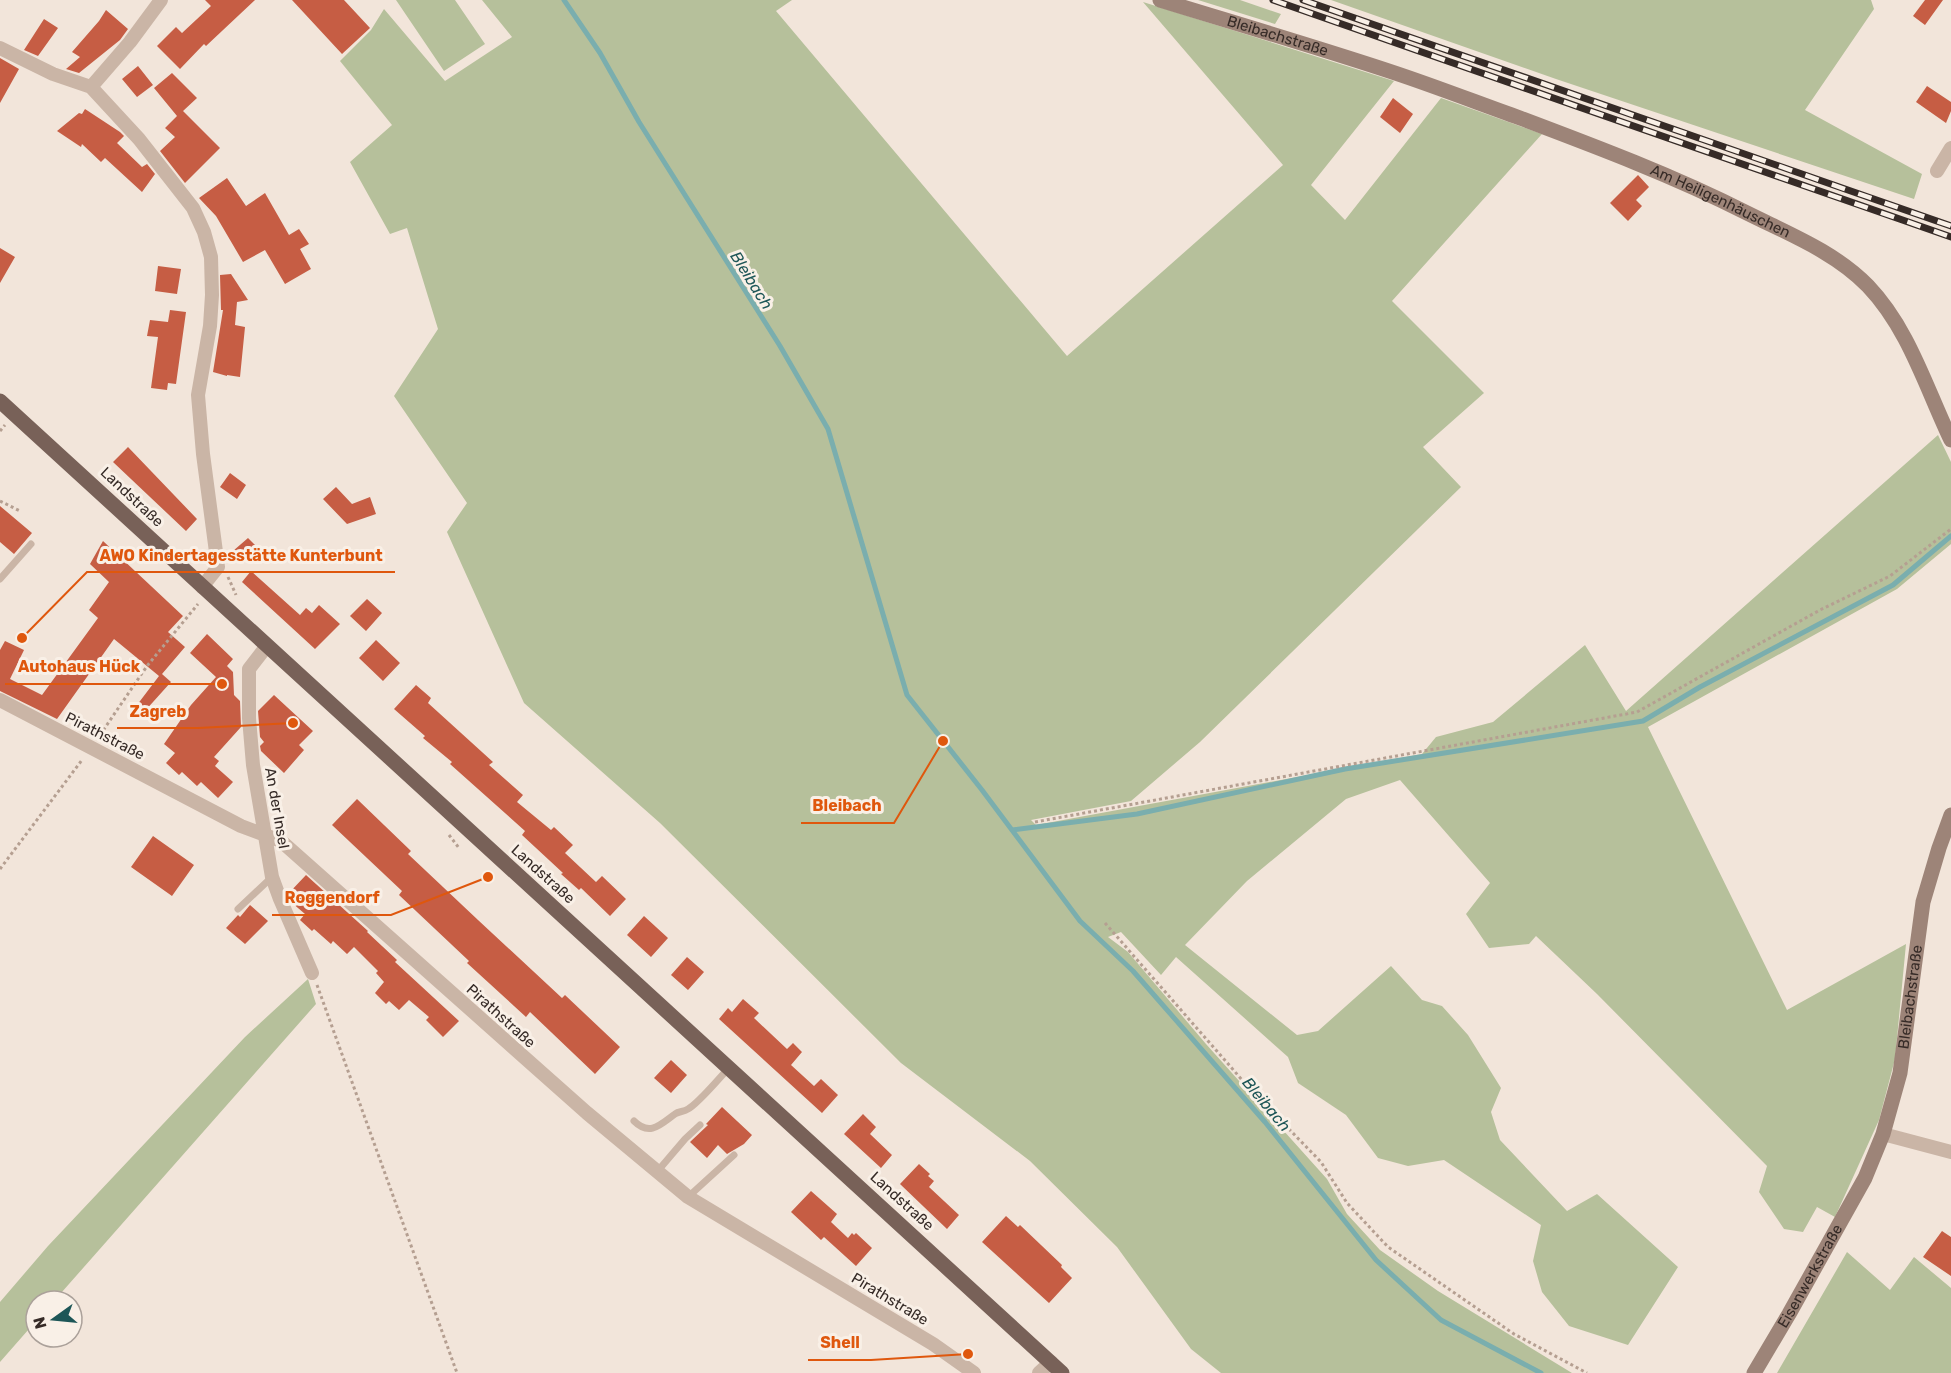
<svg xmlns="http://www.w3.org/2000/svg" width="1951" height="1373" font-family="Rubik,sans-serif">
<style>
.green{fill:#b6c09b}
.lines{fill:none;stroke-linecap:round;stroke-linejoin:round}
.stream{stroke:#7aaeae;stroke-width:5}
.building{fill:#c65d44}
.path{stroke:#b59f91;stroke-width:3;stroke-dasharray:3 3;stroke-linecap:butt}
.lane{stroke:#cab5a6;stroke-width:7}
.street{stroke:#cab5a6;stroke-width:14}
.secondary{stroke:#9d8478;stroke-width:15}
.primary{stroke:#786158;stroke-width:15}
.rail-casing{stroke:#362b27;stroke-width:7}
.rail{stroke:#f9f0e7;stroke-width:4.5;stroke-dasharray:14;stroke-linecap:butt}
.labels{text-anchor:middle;stroke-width:6;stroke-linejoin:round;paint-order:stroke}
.street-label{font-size:15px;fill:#362b27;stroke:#f9f0e7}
.water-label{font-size:16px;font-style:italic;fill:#1d5657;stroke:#f9f0e7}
.leader{fill:none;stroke:#df570d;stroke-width:2}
.callout-dot{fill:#df570d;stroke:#f9f0e7;stroke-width:2}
.callout-label{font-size:16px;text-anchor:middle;font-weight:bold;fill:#df570d;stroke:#f9f0e7;stroke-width:6;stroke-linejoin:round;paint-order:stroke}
</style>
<rect width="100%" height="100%" fill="#f2e5da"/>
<path class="green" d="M396,0H455L485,44L444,71Z
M482,0H792L776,11L1067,356L1283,165L1143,2L1394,81L1311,185L1345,220L1441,98L1542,134L1392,301L1484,393L1423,447L1461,487L1200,742L1131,801L1031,820L1036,825L1422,754L1436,737L1493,722L1585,645L1626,711L1938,435L1951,462V544L1897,589L1648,727L1787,1010L1906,944L1895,1059L1879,1120L1835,1217L1817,1207L1803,1232L1784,1229L1759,1192L1767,1166L1597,994L1536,936L1529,944L1489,948L1466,914L1490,883L1400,780L1346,799L1247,881L1185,945L1297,1035L1318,1031L1391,966L1422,1000L1442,1006L1468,1035L1501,1088L1491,1112L1500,1140L1567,1211L1597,1194L1678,1267L1628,1345L1569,1326L1542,1292L1533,1261L1541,1225L1444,1160L1408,1166L1378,1158L1346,1115L1298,1083L1288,1057L1176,957L1161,975L1121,932L1108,937L1128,952L1206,1044L1327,1179L1347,1214L1380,1250L1438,1291L1572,1373H1221L1191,1349L1117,1247L1030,1161L901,1063L660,823L524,703L447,532L467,503L394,396L438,329L407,228L390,234L350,162L392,125L340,61L371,30L384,9L445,81L512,37Z
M1198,0H1240L1281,14L1275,24Z
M1331,0H1871L1874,9L1805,110L1922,174L1914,199L1556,79Z
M308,979L316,1004L54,1301H36V1321L0,1362V1302L48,1246L245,1037Z
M1847,1252L1890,1290L1914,1257L1951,1288V1373H1777Z"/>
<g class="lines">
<path class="stream" d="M564,0L600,53L639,122L780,346L828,429L907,695L982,790L1080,921L1133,971L1265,1122L1376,1260L1441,1320L1541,1373
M1012,830L1137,814L1345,769L1643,721L1700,687L1893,585L1951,536"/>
</g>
<path class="building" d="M205,0H255L206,46L204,44L180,69L157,46L176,27L182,33L211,6Z
M292,0H344L370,28L342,54Z
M1925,0H1943L1925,25L1913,16Z
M106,10L128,29L120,40L79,73L66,69L80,57L72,52L99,21Z
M44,19L58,28L38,56L24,50Z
M0,58L19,69L0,103Z
M138,66L153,85L137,97L122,79Z
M172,73L197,98L183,111L220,148L185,183L160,151L175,137L165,128L177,116L154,88Z
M1927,86L1951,102V111L1946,123L1916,102Z
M1393,98L1413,114L1400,133L1380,117Z
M85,109L120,132L124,136L117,143L142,167L147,164L155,174L142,192L105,158L101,162L82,144L81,147L57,131L79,113L82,114Z
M1638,175L1649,187L1636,200L1642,206L1628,221L1610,203Z
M227,178L246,206L265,193L289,235L299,229L309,244L300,249L311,269L285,284L265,250L243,262L216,216L199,198Z
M0,248L15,257L0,283Z
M158,266L181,269L177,294L155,291Z
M231,274L248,300L237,302L235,325L245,327L240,377L227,375V376L213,372L223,310H221L220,275Z
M170,310L186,312L176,384L168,383L167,390L151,388L158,337L147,336L150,320L168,322Z
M128,447L197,519L186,531L113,462Z
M230,473L246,485L237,499L220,487Z
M336,487L352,504L370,497L376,514L347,524L323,499Z
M0,506L32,533L14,554L0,542Z
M248,538L259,549L244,563L233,551Z
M103,541L183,616L168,632L185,647L162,674L171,682L144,712L137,705L159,676L114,639L57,719L0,691V650L5,641L24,650L10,679L42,695L98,618L89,610L109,582L90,564Z
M251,571L300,615L306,608L312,613L319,605L340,624L315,649L242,582Z
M367,599L382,613L366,631L350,616Z
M207,634L233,659L227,666L233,672L234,695L240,701L241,727L214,757L219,761L215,766L233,782L218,798L201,782L197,786L182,772L179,775L166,763L175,753L164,744L191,705L216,677L190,653Z
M376,640L400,663L383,681L359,658Z
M416,685L431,698L428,703L493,762L489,765L523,795L517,802L551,830L554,827L573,845L565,853L596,882L602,876L626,899L610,916L581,888L579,890L561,874L563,873L522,835L525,831L450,764L452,762L423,738L425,736L394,709Z
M274,695L313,731L299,745L304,750L284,773L261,751L260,746L264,742L260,737L258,711Z
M357,799L411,851L408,854L478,920L562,998L565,995L620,1047L595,1074L530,1012L526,1017L467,963L469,961L399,895L402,891L332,825Z
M153,836L194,865L172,896L131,867Z
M306,875L368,931L367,932L397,960L395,962L459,1021L443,1037L426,1020L429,1017L409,1000L399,1010L389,1001L386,1004L375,993L384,982L376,973L378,971L354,947L347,954L333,941L331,944L314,929L312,931L300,920L305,914L291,902L288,894Z
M250,905L268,921L245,944L226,928L238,915L240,917Z
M644,916L668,938L651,957L627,935Z
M687,957L704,972L688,990L671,975Z
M743,999L759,1013L754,1018L787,1049L793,1043L802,1052L791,1065L814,1086L821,1079L838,1095L822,1113L719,1019L728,1008L732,1012Z
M671,1060L687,1075L671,1093L654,1078Z
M722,1107L752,1135L744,1144L727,1154L718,1145L707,1158L690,1142L708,1125L706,1124Z
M863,1114L876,1127L870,1134L892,1155L881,1168L844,1134Z
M919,1164L930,1174L928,1176L934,1181L929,1187L959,1215L947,1229L900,1184Z
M811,1191L837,1214L831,1222L848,1238L852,1233L854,1235L856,1233L872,1248L856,1266L824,1237L821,1240L791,1212Z
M1006,1216L1018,1227L1020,1225L1062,1265L1061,1267L1072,1278L1049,1303L982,1242Z
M1942,1231L1951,1237V1276L1923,1257Z"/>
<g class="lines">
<path class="path" d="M0,431L5,425
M0,501L20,511
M228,577L236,595
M100,735L147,666L198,604
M1035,822L1637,712L1820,610L1890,576L1951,529
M449,835L459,848
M0,869L82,760
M1105,923L1250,1089L1321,1162L1347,1203L1388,1247L1514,1334L1587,1373
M317,985L457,1373"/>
<path class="lane" d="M0,579L31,544
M238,909L272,877
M634,1121C650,1137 661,1124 675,1114C679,1111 684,1112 688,1109C699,1103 719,1078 729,1068
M656,1173L685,1139L700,1125
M688,1197L734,1155"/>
<path class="street" d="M0,48L53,74L91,87L139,139L193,208L204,232L211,257L212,295L210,326L198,395L203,454L218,567L202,587
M91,87L130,42L161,0
M1937,171L1951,148
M266,647L249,669V718L253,765L272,877L280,899L312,973
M0,700L241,826L281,841L587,1113L688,1197L933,1344L974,1373
M1883,1134L1951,1152
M1039,1373L1051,1362"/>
<g class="secondary">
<path id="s1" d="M1160,0C1238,24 1317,47 1395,73C1437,87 1478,103 1520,118C1597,147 1674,176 1747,213C1789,234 1835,252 1868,286C1909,329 1926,388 1951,440"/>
<path id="s2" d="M1754,1373L1789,1314L1865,1178L1883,1134L1900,1073L1923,902L1939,848L1951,815"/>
</g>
<path class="primary" d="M0,401L1062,1373"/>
<g class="rail-casing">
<path id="rail" d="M1273,0L1951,237
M1303,0L1951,226"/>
</g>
<use href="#rail" class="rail"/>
</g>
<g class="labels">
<g class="street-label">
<text dy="5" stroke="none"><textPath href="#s1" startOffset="123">Bleibachstraße</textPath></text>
<text dy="5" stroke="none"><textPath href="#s1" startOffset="596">Am Heiligenhäuschen</textPath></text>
<text transform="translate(132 497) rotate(43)" y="5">Landstraße</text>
<text transform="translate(105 736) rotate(27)" y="5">Pirathstraße</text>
<text transform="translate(277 808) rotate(80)" y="5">An der Insel</text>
<text transform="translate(543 874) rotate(42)" y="5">Landstraße</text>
<text dy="5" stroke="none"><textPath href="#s2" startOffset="412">Bleibachstraße</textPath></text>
<text transform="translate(501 1016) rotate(42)" y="5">Pirathstraße</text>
<text transform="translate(902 1201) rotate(42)" y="5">Landstraße</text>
<text dy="5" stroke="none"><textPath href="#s2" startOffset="112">Eisenwerkstraße</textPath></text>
<text transform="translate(890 1299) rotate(31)" y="5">Pirathstraße</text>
</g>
<g class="water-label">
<text transform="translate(752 280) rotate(58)" y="6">Bleibach</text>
<text transform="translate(1267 1104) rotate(50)" y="6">Bleibach</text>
</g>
</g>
<path class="leader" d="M22 638L87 572H395M222 684L152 684H5M293 723L198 728H117M943 741L894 823H801M488 877L391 915H272M968 1354L871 1360H808"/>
<g class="callout-dot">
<circle cx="22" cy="638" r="6"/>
<circle cx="222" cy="684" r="6"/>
<circle cx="293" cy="723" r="6"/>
<circle cx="943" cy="741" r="6"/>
<circle cx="488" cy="877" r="6"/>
<circle cx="968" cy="1354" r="6"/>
</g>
<g class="callout-label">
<text x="241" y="561">AWO Kindertagesstätte Kunterbunt</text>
<text x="79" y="672">Autohaus Hück</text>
<text x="158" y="717">Zagreb</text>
<text x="847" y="811">Bleibach</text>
<text x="332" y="903">Roggendorf</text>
<text x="840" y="1348">Shell</text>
</g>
<g transform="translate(54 1319) rotate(255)"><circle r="28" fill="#f9f0e7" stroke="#aba19a" stroke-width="1.5"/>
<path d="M0-4.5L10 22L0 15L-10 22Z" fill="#1d5657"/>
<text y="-9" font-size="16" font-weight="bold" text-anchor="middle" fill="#362b27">N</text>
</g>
</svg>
